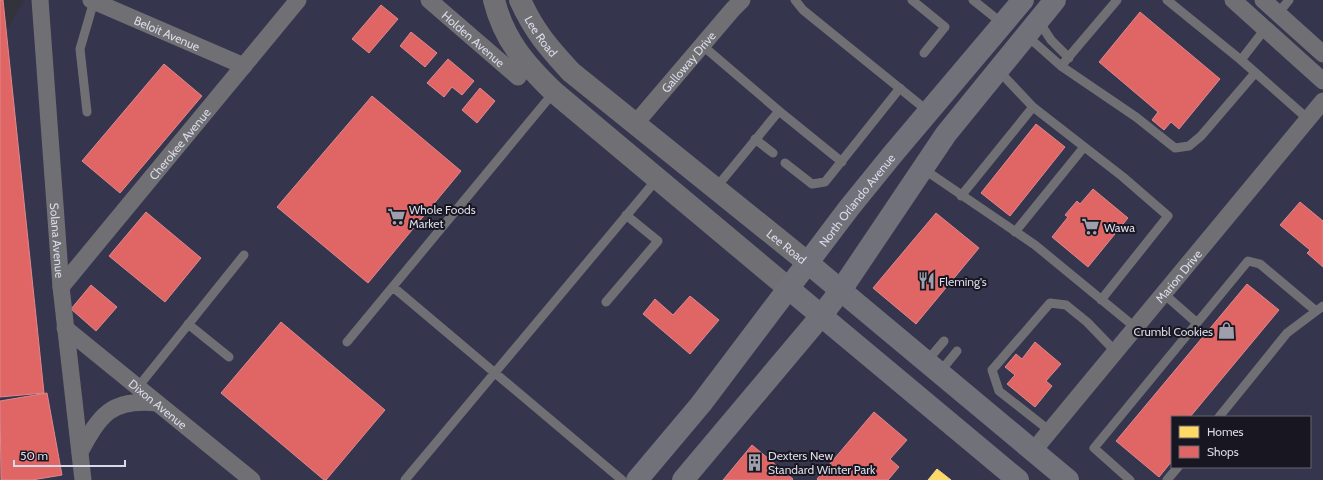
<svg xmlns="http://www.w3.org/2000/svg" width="1323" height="480" font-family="Cabin,sans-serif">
<rect width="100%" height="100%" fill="#33333e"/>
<path fill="#36354e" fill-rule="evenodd" d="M25,0H1323V480H0V41ZM1172,417H1310V467H1172Z"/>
<path fill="#ffd966" stroke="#f4d98d" d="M937,469L951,480H928Z"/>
<path fill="#e06666" stroke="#de888d" d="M0,0H3L44,393L0,397Z
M381,5L398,19L369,53L352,39Z
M1140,12L1220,79L1179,129L1171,122L1164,130L1152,120L1158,112L1099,62Z
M411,32L437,53L425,67L400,46Z
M448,59L474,81L462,95L452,87L444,97L427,83Z
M164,64L202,96L120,193L82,161Z
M480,88L495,101L477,123L462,110Z
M372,96L461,171L368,283L277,207Z
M1036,124L1065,147L1010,216L981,193Z
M1093,189L1128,218L1088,267L1052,237L1068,217L1065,215L1077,201L1080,204Z
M1300,202L1323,221V267L1307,253L1310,250L1280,225Z
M146,212L201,258L165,302L109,256Z
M936,213L979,248L916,324L873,288Z
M1247,284L1279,310L1190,417H1172V461L1159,477L1116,441Z
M91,285L117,307L96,331L71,309Z
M690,296L719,320L690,354L643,314L655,299L673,315Z
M281,322L385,410L326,480H324L221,393Z
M1035,342L1061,364L1046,381L1052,386L1035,407L1007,384L1015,375L1005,367L1016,354L1022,359Z
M47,393L62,475L32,480H1L0,401Z
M874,412L907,440L890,459L899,467L888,480H818L817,479Z
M752,445L793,479L792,480H723Z"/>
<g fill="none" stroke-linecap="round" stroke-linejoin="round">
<path stroke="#707074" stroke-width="9" d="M795,0L803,10L929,112
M912,0L945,27L924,53
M973,0L1003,24
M1167,0L1241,60L1308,119
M1279,12L1289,0
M1038,20L1051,40L1069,58
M1026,35L1061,66L1136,117L1175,148L1189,146L1201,136L1255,73
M703,46L779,111
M1241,60L1265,29
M1061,66L1117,0
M998,70L1033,107
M87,112L80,49L94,1
M755,139L773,153
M785,163L812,184L825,182L900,88
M922,168L1035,245L1136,328
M715,189L779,111L842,162
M961,196L1033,107L1123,177L1168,216L1101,300
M1015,232L1084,147
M393,287L622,480
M1164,294L1197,323
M606,302L658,241L626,215
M188,324L229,357
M347,342L554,92
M927,361L944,341
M940,372L957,351
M138,387L244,255
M1219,417L1287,333L1323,306
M1050,431L999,391L992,370L1050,303L1066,305L1087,322L1116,352
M405,480L657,179
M1130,480L1094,448L1248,261L1260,264L1316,311
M1167,480L1178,467"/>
<g stroke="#707074" stroke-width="17">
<path id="s1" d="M40,0L61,287L83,480"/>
<path id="s2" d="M91,0L244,66"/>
<path id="s3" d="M429,0L518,77"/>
<path d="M1233,0L1323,81"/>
<path d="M1263,0L1323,54"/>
<path id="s4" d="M635,124L733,9L742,0"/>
<path id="s5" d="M61,287L298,0"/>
<path id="s6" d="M65,328L252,480"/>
<path id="s7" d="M1034,450L1323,101"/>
<path d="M80,452C100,415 111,398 157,403"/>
</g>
<g stroke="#707074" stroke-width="22">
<path d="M494,0C504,40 525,64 554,92L788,288"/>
<path id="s8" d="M520,0C534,31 548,47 571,72L808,263"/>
</g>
<g stroke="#71717a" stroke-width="22">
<path d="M808,263L1068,480"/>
<path d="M788,288L1018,480"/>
<path id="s9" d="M637,480L701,404L849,208L892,155L1023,0"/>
<path d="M683,480L821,316L841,290L946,134L1055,0"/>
</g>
</g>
<defs>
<symbol id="supermarket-bare" viewBox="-9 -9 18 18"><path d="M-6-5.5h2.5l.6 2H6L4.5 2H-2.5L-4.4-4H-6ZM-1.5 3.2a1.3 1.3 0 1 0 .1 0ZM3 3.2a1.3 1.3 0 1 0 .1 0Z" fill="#9f9fac" stroke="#181721" stroke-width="2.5" paint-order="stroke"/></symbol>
<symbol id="restaurant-bare" viewBox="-9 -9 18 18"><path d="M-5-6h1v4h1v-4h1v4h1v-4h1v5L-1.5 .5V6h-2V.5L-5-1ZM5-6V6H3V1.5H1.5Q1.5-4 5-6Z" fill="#9f9fac" stroke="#181721" stroke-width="2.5" paint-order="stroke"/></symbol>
<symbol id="shop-bare" viewBox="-9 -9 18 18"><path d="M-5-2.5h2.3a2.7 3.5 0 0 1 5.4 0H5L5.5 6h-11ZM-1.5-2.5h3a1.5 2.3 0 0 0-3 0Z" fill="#9f9fac" stroke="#181721" stroke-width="2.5" paint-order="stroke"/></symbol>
<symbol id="building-bare" viewBox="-9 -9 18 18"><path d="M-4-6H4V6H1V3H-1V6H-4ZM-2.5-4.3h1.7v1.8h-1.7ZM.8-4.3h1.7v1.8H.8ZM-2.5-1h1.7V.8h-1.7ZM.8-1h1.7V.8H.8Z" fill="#9f9fac" stroke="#181721" stroke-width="2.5" paint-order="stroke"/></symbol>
</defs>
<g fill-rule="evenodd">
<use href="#supermarket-bare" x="384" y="204" width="25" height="25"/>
<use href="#supermarket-bare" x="1078" y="214" width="25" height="25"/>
<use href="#restaurant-bare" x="914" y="268" width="25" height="25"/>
<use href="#shop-bare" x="1214" y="318" width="25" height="25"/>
<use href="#building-bare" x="742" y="450" width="25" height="25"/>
</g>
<g text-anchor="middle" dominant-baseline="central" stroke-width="4" stroke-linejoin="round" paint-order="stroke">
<g font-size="12" fill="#d9d9e7" stroke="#181721">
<text stroke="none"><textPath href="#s2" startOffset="83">Beloit Avenue</textPath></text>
<text stroke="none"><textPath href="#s8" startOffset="42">Lee Road</textPath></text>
<text stroke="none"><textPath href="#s3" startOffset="59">Holden Avenue</textPath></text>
<text stroke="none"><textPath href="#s4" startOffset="82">Galloway Drive</textPath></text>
<text stroke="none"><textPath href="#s5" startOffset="186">Cherokee Avenue</textPath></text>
<text stroke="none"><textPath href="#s9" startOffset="356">North Orlando Avenue</textPath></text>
<text stroke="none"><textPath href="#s1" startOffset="241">Solana Avenue</textPath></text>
<text stroke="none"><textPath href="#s8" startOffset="366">Lee Road</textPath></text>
<text stroke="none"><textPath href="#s7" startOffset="226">Marion Drive</textPath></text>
<text stroke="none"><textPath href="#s6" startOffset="120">Dixon Avenue</textPath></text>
</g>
<g font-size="12" fill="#d9d9e7" stroke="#181721" text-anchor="start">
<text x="409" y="209">Whole Foods<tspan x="409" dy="14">Market</tspan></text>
<text x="1104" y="227">Wawa</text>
<text x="939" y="281">Fleming's</text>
<text x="1213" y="331" text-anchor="end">Crumbl Cookies</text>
<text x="768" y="455">Dexters New<tspan x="768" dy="14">Standard Winter Park</tspan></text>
</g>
</g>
<rect x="1171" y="416" width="140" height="52" fill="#181721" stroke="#656570"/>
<rect x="1179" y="426" width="20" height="12" fill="#ffd966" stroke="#656570"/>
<text x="1207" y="436" font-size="12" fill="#d9d9e7">Homes</text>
<rect x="1179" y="446" width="20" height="12" fill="#e06666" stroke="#656570"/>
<text x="1207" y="456" font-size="12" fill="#d9d9e7">Shops</text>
<path d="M14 460v6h111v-6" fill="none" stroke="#d9d9e7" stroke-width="2"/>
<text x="20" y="460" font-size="12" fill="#d9d9e7" stroke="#181721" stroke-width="3" paint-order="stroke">50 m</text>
</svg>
